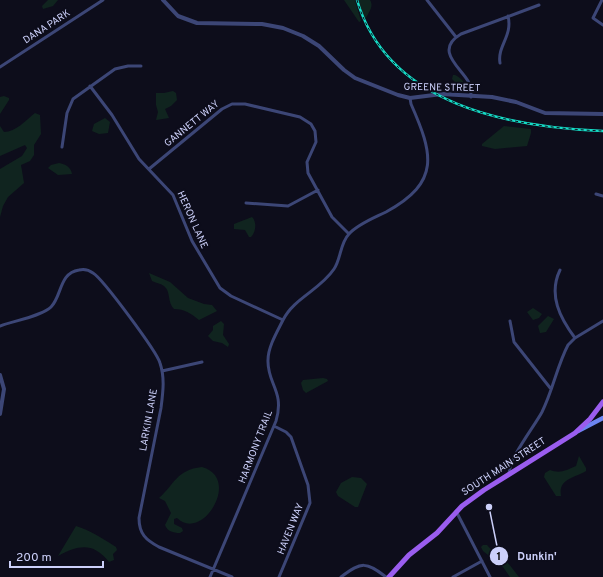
<svg xmlns="http://www.w3.org/2000/svg" width="603" height="577" font-family="Overpass,sans-serif">
<rect width="100%" height="100%" fill="#0d0d1b"/>
<path fill="#10241f" d="M48,0H58L53,6L43,9L42,6Z
M344,0H355L361,21L359,22Z
M358,0H370C374,6 369,12 366,18L364,17Z
M453,75H455C461,78 467,84 465,90H462L452,79Z
M173,91L176,93L177,100L171,106L165,109L169,118L156,120L158,112L156,105V93H164Z
M4,96L9,98V100L0,114V97Z
M35,113L40,115L41,134L34,145V155L30,161L21,165L24,183L8,197L3,206L0,217V169L22,156L27,148L25,145L0,156V126L4,132C16,132 26,120 35,113Z
M105,118L110,122L108,133L99,134L92,131L94,124Z
M504,126L531,129V133L527,146L495,149L482,146V144Z
M59,163C65,164 71,167 72,174L58,175L48,168L51,165Z
M252,217C257,222 256,232 251,237H249L245,230L234,229V224Z
M149,273L170,282L188,298L204,304L212,305L217,311L199,320C190,313 185,309 174,309C167,302 171,291 164,286C160,283 156,283 152,281Z
M533,308L542,314L539,318L533,320L527,312Z
M548,316L554,319L546,332L540,333L538,326Z
M221,321L224,324L223,335L229,344L228,347L222,343L213,341L208,336L213,330V326Z
M323,378L327,379L328,381L306,393L303,390L301,383L303,380Z
M579,456L586,468V471C574,478 558,479 561,496H556L544,477L545,473L550,470C560,474 567,470 576,466Z
M202,467C242,478 202,543 177,518L174,519V524L182,528L183,531L180,533C173,533 167,531 165,525L171,513L165,501L159,498C175,484 176,470 202,467Z
M352,477L361,478L367,484L358,507H355L338,496L336,492L341,483Z
M76,526C89,530 104,539 116,547L117,550L113,554L114,560L109,562C93,542 79,545 58,556Z
M483,545H487L494,553H500L519,577H510L503,567L483,551L481,547Z"/>
<g fill="none" stroke-linecap="round" stroke-linejoin="round">
<path stroke="#3c4676" stroke-width="3" d="M427,0L456,37
M602,0L593,18L603,25
M500,63C497,46 513,36 508,16
M0,67L103,0
M90,86L112,115L139,159L173,195L192,241L220,288L231,296L283,320
M471,97C471,91 471,86 468,81C460,67 434,50 461,34L539,5
M62,147L67,113L73,99L115,69L128,66H141
M149,169L222,109L232,104H245L300,117L311,124L315,131L316,142L307,162L308,173L332,217L349,234
M596,194L603,196
M246,203L288,206L318,190
M560,270C548,295 560,318 575,338
M510,321L514,342L551,389
M0,326C13,321 42,316 51,307C62,296 59,273 79,270C83,269 89,270 93,273C103,279 157,352 160,363C165,378 163,392 161,408L139,518C139,534 146,540 159,547L232,577
M162,371L202,362
M274,426L286,432L291,437L308,485L310,503L279,577
M509,474C509,458 534,427 542,412C553,390 557,366 568,345L575,338L603,321
M456,511L490,577
M210,577L276,421C285,391 267,384 268,360C268,347 277,332 283,320C294,298 320,290 334,269C341,259 340,243 349,234C358,224 374,218 386,212C441,182 433,154 411,104L410,98
M341,577C362,561 366,562 386,577
M453,577L482,561"/>
<path stroke="#3c4676" stroke-width="4" d="M163,0L178,16L197,23L262,24L283,28L303,36L319,46L344,70L355,78L398,95L410,98L442,94L492,97L516,102L545,113L603,114
M0,375L4,389L0,414"/>
<path stroke="#6c85f1" stroke-width="4.5" d="M578,431L603,418"/>
<path stroke="#9a5def" stroke-width="5" d="M389,577L409,555L437,533L462,506L484,490L575,433L590,419L603,402"/>
<defs>
<path id="rail" d="M357,0C388,105 508,127 603,131"/>
</defs>
<use href="#rail" stroke="#15dcc6" stroke-width="2.5"/>
<use href="#rail" stroke="#0d0d1b" stroke-width="1" stroke-dasharray="3" stroke-linecap="butt"/>
</g>
<g text-anchor="middle" dominant-baseline="central" stroke-width="4" stroke-linejoin="round" paint-order="stroke">
<g font-size="10" fill="#ccd0fa" stroke="#0d0d1b">
<text transform="translate(47 27) rotate(-33)">DANA PARK</text>
<text transform="translate(442 88) rotate(1)">GREENE STREET</text>
<text transform="translate(192 124) rotate(-39)">GANNETT WAY</text>
<text transform="translate(192 220) rotate(66)">HERON LANE</text>
<text transform="translate(149 420) rotate(-80)">LARKIN LANE</text>
<text transform="translate(256 447) rotate(-69)">HARMONY TRAIL</text>
<text transform="translate(504 467) rotate(-33)">SOUTH MAIN STREET</text>
<text transform="translate(291 529) rotate(-68)">HAVEN WAY</text>
</g>
</g>
<path fill="none" stroke="#ccd0fa" stroke-width="1.5" d="M489 507L499 556"/>
<g fill="#ccd0fa" stroke="#0d0d1b" stroke-width="1.5">
<circle cx="489" cy="507" r="4"/>
<circle cx="499" cy="556" r="10"/>
</g>
<g font-size="12" text-anchor="middle" font-weight="bold" fill="#111">
<text x="499" y="560">1</text>
</g>
<g font-size="11" text-anchor="middle" font-weight="bold" fill="#ccd0fa" stroke="#0d0d1b" stroke-width="4" stroke-linejoin="round" paint-order="stroke">
<text x="537" y="560">Dunkin'</text>
</g>
<path d="M10 561v6h93v-6" fill="none" stroke="#ccd0fa" stroke-width="2"/>
<text x="16" y="561" font-size="12" fill="#ccd0fa" stroke="#0d0d1b" stroke-width="3" paint-order="stroke">200 m</text>
</svg>
